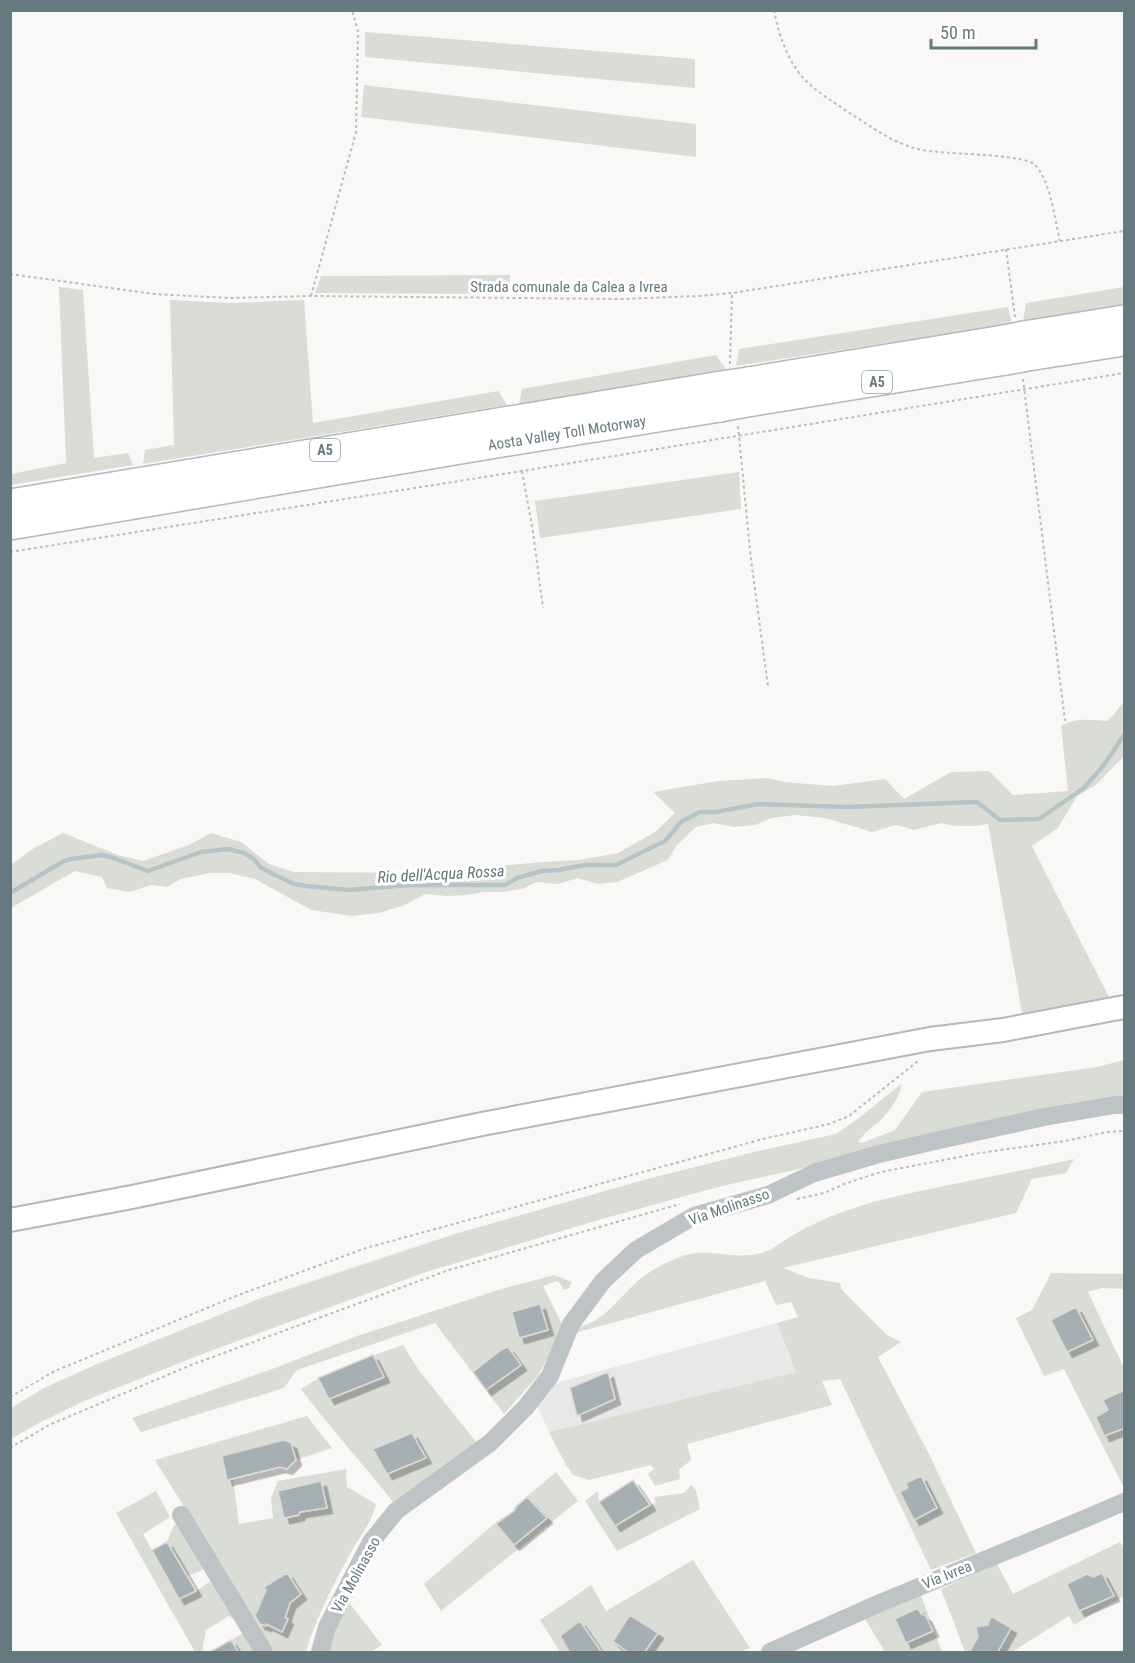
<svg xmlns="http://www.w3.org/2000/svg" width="1135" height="1663" font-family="'Roboto Condensed',sans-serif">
<defs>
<filter id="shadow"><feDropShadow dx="5.5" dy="5.5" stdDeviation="0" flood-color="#0004"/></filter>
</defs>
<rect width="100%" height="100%" fill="#f9f8f7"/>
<path fill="#e7e8e7" d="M777,1323L796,1372L549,1432L537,1405L552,1384Z"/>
<path fill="#daddd6" d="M365,32L695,59V88L365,57Z
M364,85L696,124V157L361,117Z
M510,275L509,294L315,293L321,276Z
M59,287L83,290L94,458L128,453L133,465L11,485V474L66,463Z
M1124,287V305L1023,322L1026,303Z
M170,300L232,303L304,300L313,423L498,391L507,405L143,464L145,450L174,445Z
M1008,307L1012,324L736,366L739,349Z
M716,355L726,369L519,404L522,389Z
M739,472L741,509L540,538L535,501Z
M1124,702V752L1123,757L1096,785L1077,796L1058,828L1032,846L1112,1003L1023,1018L988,824L975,826H955L941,823L914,830L896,825L872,832L825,818L795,815L772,818L755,825L734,827L714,823L696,827L676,846L668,860L617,882L598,884L577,878L559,884L537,882L522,889L502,892H484L466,895L448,896L425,894L405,905L379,913L352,916L311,910L255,879L229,873H210L181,879L167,887L151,885L130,892L107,888L102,877L75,871L11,908V865L34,848L63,833L118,855L143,861L189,845L211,833L241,842L269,864L294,872L426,873L542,862L579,860L618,853L655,832L675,813L653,792L718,781L767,778L784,782L833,786L885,779L904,799L951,772L989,771L1013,795L1068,791L1061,726C1075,717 1092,720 1108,721Z
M1124,1060V1097L718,1187L602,1219L426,1272L205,1353L84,1401L39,1423L11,1439V1408L44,1388L97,1364L261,1298L458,1233L647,1179L758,1151L836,1134L855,1121L901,1084C902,1094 890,1110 883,1118C875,1126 864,1132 858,1142L862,1143L895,1130L922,1092L1097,1067Z
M1074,1159L1066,1173L1032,1179L1016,1213L783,1268L809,1278L840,1283L842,1290L887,1335L901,1342L878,1357L929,1454L976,1553L931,1570L840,1379L822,1381L832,1405L687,1444L691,1460L679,1470L680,1479L655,1486L648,1474L654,1469L651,1465L589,1480L573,1475L566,1465L549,1432L796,1372L777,1323L798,1317L791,1302L776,1305L765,1281L575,1333L576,1327C605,1324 621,1293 644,1276C655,1268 667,1262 680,1257C706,1246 734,1261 761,1253C774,1250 782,1241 793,1235C811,1225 831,1215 851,1209C883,1198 916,1192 949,1185C991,1177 1033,1168 1074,1159Z
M1051,1273L1124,1274V1289L1102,1288L1088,1292L1124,1368V1488L1064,1369L1044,1376L1016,1318L1032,1310Z
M554,1275L572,1282L569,1288L564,1290L558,1281L543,1286L565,1330L537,1377L504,1414L435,1323L297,1370L284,1388L141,1432L132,1418L275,1368L357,1336L498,1290Z
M403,1345L418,1369L477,1443L393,1502C363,1464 330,1428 301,1389C332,1369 368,1357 403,1345Z
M307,1416L332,1448L296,1460L291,1443L284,1440L222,1456L226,1480L233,1479L239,1524L273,1518L271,1498L278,1481L346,1469L347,1487L376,1504C371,1525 360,1535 350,1554C333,1585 316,1618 306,1652H274L155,1460Z
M556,1472L578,1501L441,1611L424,1584L495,1523L513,1511L514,1507Z
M691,1485L696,1490L700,1509L617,1551L585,1501L598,1491L599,1502L615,1526L656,1502L654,1497L684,1493Z
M156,1491L170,1517L143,1534L179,1599L196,1591L212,1580L235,1620L229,1616L206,1630L202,1652H195L116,1513Z
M180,1522L207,1563L201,1571L187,1576L167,1542L174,1525Z
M1120,1542L1124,1548V1596L1074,1625L1069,1616L1012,1652H965L941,1589L997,1564L1013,1594Z
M693,1560L750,1648L739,1652H560L540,1620L591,1585L606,1611Z
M921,1595L942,1652H885L865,1619Z
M348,1601L382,1645L371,1652H326L331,1637Z
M247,1631L260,1652H239L231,1640Z"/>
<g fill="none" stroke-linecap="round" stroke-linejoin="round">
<path stroke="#b7c4c6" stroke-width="4.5" d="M10,893L64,861L71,859L102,855L111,857L148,871L201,852L228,849L244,853L254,859L260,867L271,873L294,884L306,886L349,890L409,885H505L517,878L542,871L559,870L585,865H616L665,841L681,822L700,812H716L758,804L847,807L977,802L1000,820L1039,819L1084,788L1104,765L1124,735"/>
</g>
<path fill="#a6b0b3" stroke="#dadad9" stroke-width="1.5" filter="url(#shadow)" d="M540,1304L548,1330L519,1338L512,1312Z
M1076,1307L1093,1340L1067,1352L1051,1320Z
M508,1347L521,1365L486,1390L473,1372L501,1350Z
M373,1355L384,1377L329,1399L318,1378Z
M608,1372L615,1399L577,1416L570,1388Z
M1125,1390V1428L1104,1436L1096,1417L1108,1410L1103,1400Z
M412,1433L426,1458L387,1474L373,1449Z
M284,1440L291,1443L296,1460L287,1469L280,1467L227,1480L222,1456Z
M921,1476L937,1508L914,1520L900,1492L908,1488L906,1483Z
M633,1480L650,1505L615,1526L599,1502Z
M321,1481L327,1508L300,1512L299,1515L284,1518L278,1491Z
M527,1497L547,1518L514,1545L496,1524L514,1511L517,1506Z
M167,1542L196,1591L179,1599L152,1550Z
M287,1573L301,1594L290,1603L285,1618L288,1619L282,1632L266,1624V1626L260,1624L255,1616L266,1590L264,1587Z
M1102,1573L1114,1596L1079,1611L1067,1584L1087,1574L1093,1577Z
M918,1608L921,1614L926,1616L933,1631L906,1643L895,1619Z
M630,1615L658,1633L644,1653H629L613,1641Z
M991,1616L1011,1628L997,1653H969L978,1637L976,1627L988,1625Z
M580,1621L602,1653H570L560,1636Z
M231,1640L239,1653H208Z"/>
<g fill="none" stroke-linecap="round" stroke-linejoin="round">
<defs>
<path id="major" d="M10,1220L132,1197L482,1124L930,1039L1003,1030L1124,1007"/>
<path id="highway" d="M1024,335L1124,319
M1028,357L1124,342
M748,381L1004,339
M747,403L1006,361
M10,503L721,385
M10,526L502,443L720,408"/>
</defs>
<use href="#major" stroke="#b2b8bb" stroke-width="26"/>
<use href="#highway" stroke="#b2b8ba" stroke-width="30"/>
<path stroke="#b9bdbf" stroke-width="2" stroke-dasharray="3 3" stroke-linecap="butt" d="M774,10C778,33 786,55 799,73C812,89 829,99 845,110C866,123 885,138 908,146C917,150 929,151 939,152C957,154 1023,155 1034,164C1050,178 1055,220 1060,241
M1006,249L1015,317
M10,274L154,294L229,298L311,296L622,299L699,296L732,293L1124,231
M311,296L356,132L358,31L352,10
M730,364L732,293
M1023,379L1065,721
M738,426L751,560L768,686
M522,471L533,532L543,608
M10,552L522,471L1124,373
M797,1199L824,1193L844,1184L881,1172L980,1153L1065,1141L1107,1132L1124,1131
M10,1397L55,1371L236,1296L366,1248L763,1139L829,1124L849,1116L918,1061
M10,1448L49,1425L191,1365L449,1270L680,1204"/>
<path stroke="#bec4c6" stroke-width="18" d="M181,1515L264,1652
M320,1652L327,1627L371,1542L396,1511L490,1443L526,1407L550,1376L571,1324L603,1281L636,1250L694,1216L768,1195L814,1173L879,1154L935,1141L1044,1117L1115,1105H1124
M770,1652L880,1603L1070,1525L1124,1502"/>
<use href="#major" stroke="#fff" stroke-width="22"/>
<use href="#highway" stroke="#fff" stroke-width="27"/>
<defs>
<path id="highway-bridge" d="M1004,339L1024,335
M1006,361L1028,357
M721,385L748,381
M720,408L747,403"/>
</defs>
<use href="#highway-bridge" stroke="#b2b8ba" stroke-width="30" stroke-linecap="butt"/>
<use href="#highway-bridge" stroke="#fff" stroke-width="27"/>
</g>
<g text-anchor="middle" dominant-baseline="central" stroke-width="6" stroke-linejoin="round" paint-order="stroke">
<g fill="#fff" stroke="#94a1a5" stroke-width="1.5">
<rect x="862" y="371" width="30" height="22" rx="4.5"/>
<rect x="310" y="439" width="30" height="22" rx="4.5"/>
</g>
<g font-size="14" font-weight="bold" fill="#66797f">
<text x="877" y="382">A5</text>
<text x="325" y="450">A5</text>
</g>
<g font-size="15" fill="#66797f" stroke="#fff">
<text x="569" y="287">Strada comunale da Calea a Ivrea</text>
<text transform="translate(567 433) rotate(-9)">Aosta Valley Toll Motorway</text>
<text transform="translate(729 1207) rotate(-19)">Via Molinasso</text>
<text transform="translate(356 1575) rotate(-61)">Via Molinasso</text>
<text transform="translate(947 1575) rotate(-22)">Via Ivrea</text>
</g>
<g font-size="16" font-style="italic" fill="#617678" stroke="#fff">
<text transform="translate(441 874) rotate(-3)">Rio dell'Acqua Rossa</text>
</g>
</g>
<rect width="1135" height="1663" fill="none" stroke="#66797f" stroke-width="24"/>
<path d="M931 39v9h105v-9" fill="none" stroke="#66797f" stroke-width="3"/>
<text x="940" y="39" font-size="18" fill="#66797f" stroke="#ffffff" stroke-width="4.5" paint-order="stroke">50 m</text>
</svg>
